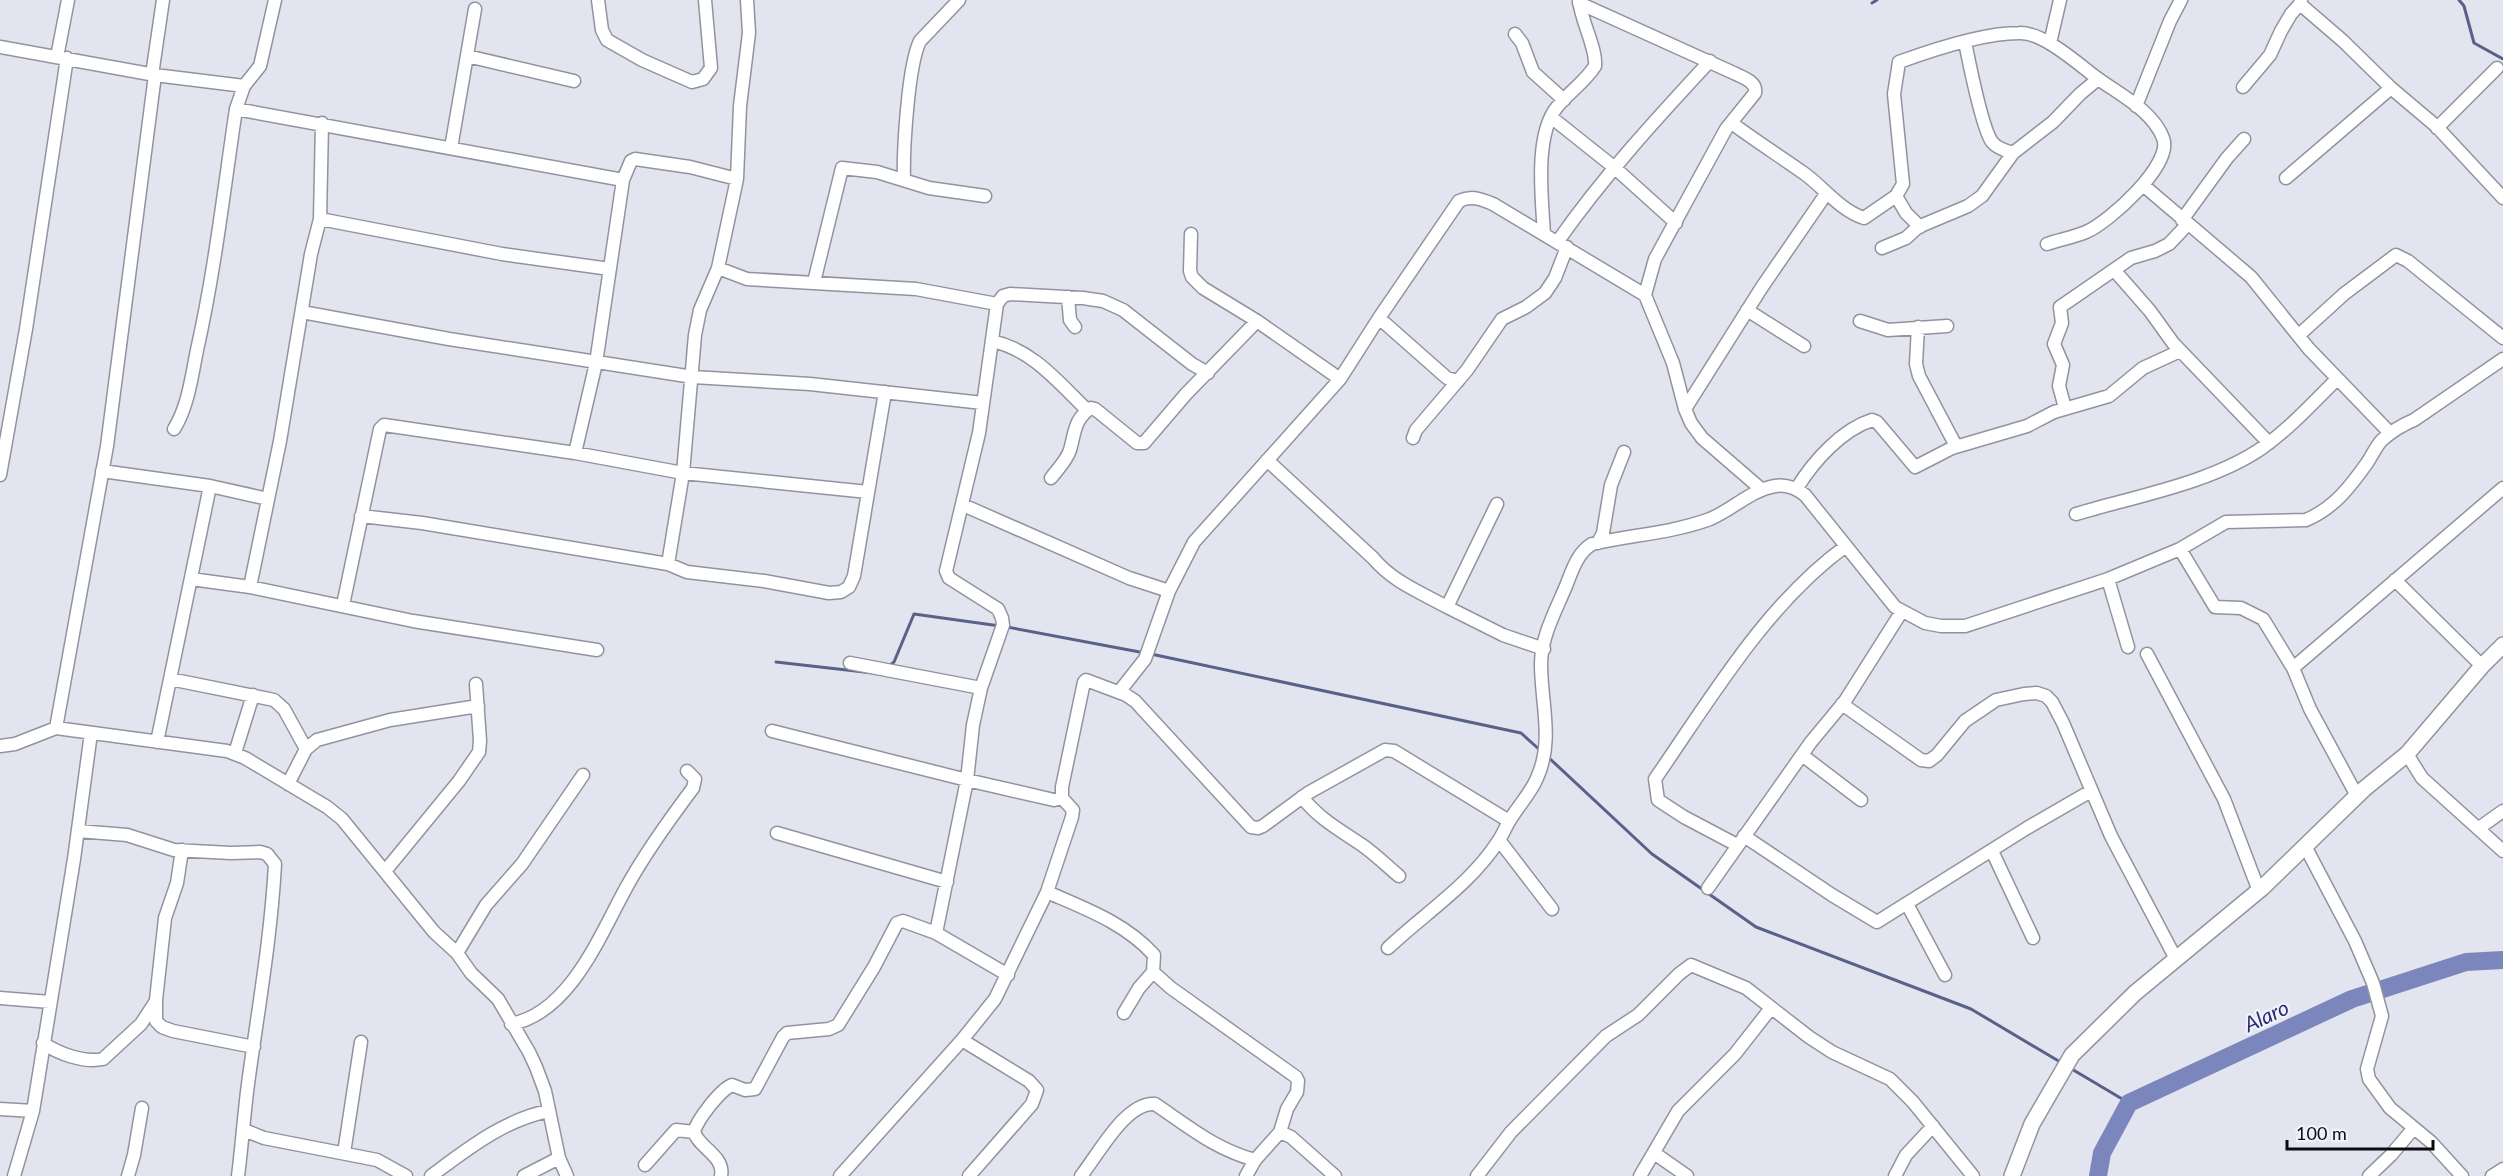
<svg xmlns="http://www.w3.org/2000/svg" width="2503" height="1176" font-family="Lato,sans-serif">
<rect width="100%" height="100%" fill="#e2e5ef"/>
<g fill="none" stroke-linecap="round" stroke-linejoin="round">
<path stroke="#5a6188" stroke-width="3" d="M2459,0L2464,6L2474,43L2503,59
M1872,3L1877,0
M1007,627L1145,653
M1151,654L1521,733L1541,751
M776,662L873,673
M889,666L894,662L914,614L1000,626
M1548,757L1652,854L1756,927L1971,1009L2062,1063
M2070,1068L2129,1103"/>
<path stroke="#7b86bc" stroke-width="18" d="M2098,1176L2102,1153L2129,1103L2352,999L2466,962L2503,960"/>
<defs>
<path id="minor" d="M598,0L602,30L607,40L642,60L692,82L703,79L711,68L705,0
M1579,3L1736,74C1744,78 1757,82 1755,93L1726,129L1655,259L1645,295
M2300,4L2343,41L2391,88L2436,126L2503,198
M1515,34L1522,43L1533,72L1564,100
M1965,42C1969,62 1982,128 1992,142C1997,148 2006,151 2013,153
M2050,43L2060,0
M0,47L155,75L244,86
M467,56L574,81
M57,57L68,0
M152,75L163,0
M2243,87L2270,55L2281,31L2291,14L2300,4L2301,0
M2136,106L2170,21L2181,0
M236,109L623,180
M1551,117L1615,168L1676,223
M1733,124C1756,141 1781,157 1805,174C1824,188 1840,210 1864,218L1896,196L1903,184L1894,94L1899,62C1932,50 1984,33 2019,33C2042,32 2075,61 2093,75C2116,93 2152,109 2163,138C2174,164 2108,223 2086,232C2074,237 2059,240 2047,244
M2437,128L2497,68
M451,148L475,9
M2286,178L2391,88
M904,180C903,151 908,65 920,41L959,0
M2143,185L2251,277L2309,349L2390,433
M1896,196L1906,213L1920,227
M320,219L502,254L610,269
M2182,220L2227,158L2244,139
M1191,234L1190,271L1192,277L1203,288L1257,321L1340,379
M1544,234C1542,200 1534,135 1557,107C1568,93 1585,82 1595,66C1597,49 1581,21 1579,0
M1558,241C1603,177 1656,119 1710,61
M1882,248L1906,238L1918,227L1968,206L1982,196L2013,153L2053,122L2080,94L2098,79
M718,268L747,279L916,289L997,304
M2115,271L2150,311L2173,343L2269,443
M814,282L842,168L877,172L929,188L985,196
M1068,297L1070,320L1075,327
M1747,310L1804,346
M302,312L449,339L693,377L810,384L983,403
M1379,318L1447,378L1458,381
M1860,321L1888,330L1947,326
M1918,327L1916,364L1919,376L1956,446
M2299,335L2344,294L2396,255L2408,261L2503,338
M992,341C1033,350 1058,382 1087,410
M2065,408L2059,386L2063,365L2054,344L2062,323L2060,307L2131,258L2155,251L2169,244L2187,225
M1685,409L1762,287L1826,194
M174,429C188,407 192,375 197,350C215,270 224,189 236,109L244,86L260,66L275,0
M1413,438L1416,430L1467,370L1502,319L1526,307L1545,293L1555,278L1567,247
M575,453L596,363L623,180L631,161L635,159L690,167L737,179
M1267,460L1373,558C1393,582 1420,592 1447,607
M102,471L210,486L268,499
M0,475L26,329L67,58
M1051,478C1057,470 1067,460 1070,450C1075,433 1074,419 1091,408L1095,409L1137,443H1144L1186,394L1257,321
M1797,488C1813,462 1841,430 1872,420L1877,422L1915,467L1952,448L2027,426L2054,412L2109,396L2143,368L2180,351
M1497,504L1447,607L1503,635L1544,649
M963,505L1129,578L1169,591
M2076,514C2136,496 2211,483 2262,448C2290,428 2313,403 2337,379
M361,516L422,523L668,564L687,572L764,581L829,593L841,592L849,587L854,576L885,392
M1598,543L1603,533L1611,485L1624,452
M2180,549L2215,607L2241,608L2263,619L2293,668L2310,709L2357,796
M668,564L683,473L695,335L700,310L718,268L737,179L740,106L749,33L747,0
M191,579L250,587L413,621L597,650
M2108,579L2128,647
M2395,580L2482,666
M250,587L280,441L311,254L320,219L322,123
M343,605L380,429L384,425L575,453L683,473L868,492
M2147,654L2224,799L2259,891
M850,663L981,688
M2293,668L2503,488
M170,679L274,700L284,709L306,749
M1119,692L1145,659L1169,591L1194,542L1340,379L1379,318L1459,201C1472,195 1481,199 1493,204L1645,295L1673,363L1685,409L1691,423L1702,438L1761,489
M1842,704L1921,760L1929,761L1937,755L1965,721L1996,700L2024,694L2037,693L2046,696L2052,702L2063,723L2111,836L2176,959
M56,728L107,446L155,75
M772,731L967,780L1054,800L1062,798
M157,742L210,486
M0,746L15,744L56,728L227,751L245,758L327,807L342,819L434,932L457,953L471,973L498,999L529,1052L536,1067L545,1091L559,1158L567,1176
M235,753L253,695
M2407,754L2422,778L2503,851
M1802,755L1861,800
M288,784L306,749L317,740L390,720L478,706
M1302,797C1319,819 1340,830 1362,845C1375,854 1387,866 1399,876
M2479,828L2503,811
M78,831L127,835L174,850L231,853L260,852L267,854L275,864C271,938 258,1010 248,1084C244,1114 242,1145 238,1176
M777,833L947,882
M1744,836L1832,895L1877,922L2027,828L2091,791
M1499,840L1552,909
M1737,845L1684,817L1658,800L1655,779C1711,698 1766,604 1846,546
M2305,846L2355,941L2373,983L2382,1016L2367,1069L2369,1079L2390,1108L2431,1142L2462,1176
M182,850L177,883L165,918L156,1000V1021L162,1027L173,1031L254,1047
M1992,851L2033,938
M386,870L459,781L479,752L480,741L476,684
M1708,888L1811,742L1845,701L1902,611
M1907,904L1945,975
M936,933L1008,975
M1388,948C1425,913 1471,884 1499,840C1503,834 1506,826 1510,820C1518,806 1531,793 1537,778C1554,741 1541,703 1541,664C1541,637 1556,610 1566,586C1572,571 1577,553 1592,544C1631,535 1672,533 1710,519C1732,510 1751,490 1775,486C1787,484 1796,488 1805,495L1895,607L1925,623L1941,626H1965L2108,579L2180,549L2226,522L2306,520C2334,508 2350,487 2367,463C2372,456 2376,446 2382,440C2392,431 2402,425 2414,420L2503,359
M457,953L486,905L522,864L583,775
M0,998L50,1002
M1124,1013L1139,988L1153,972
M511,1024C570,1013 600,935 626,888C645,853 669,820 693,788L695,779L687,771
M962,1040L1029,1081L1037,1090L1032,1104L969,1176
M43,1043C59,1054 84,1063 103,1059L141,1024L156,1001
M0,1109L33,1111
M244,1130L264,1138L377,1160L406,1176
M1280,1132L1291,1137L1335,1176
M344,1153L361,1042
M1654,1153L1687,1176
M645,1165L676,1130L694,1132
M14,1176L33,1111L74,859L91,733
M128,1176L134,1155L142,1108
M431,1176C466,1150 505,1119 549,1111
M524,1176L559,1158
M721,1176C725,1156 699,1148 694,1132C697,1120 720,1090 732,1085L745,1090L755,1089L783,1037L787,1033L829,1029L838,1025L874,967L897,923L903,921L936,933L967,780L973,725L981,688L1003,625L1002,618L998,609L949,578L946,571L979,433L997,304L1003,296L1010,294L1083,298L1103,301L1123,310L1192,364L1208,373
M840,1176L962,1040L995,999L1047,892
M1081,1176C1098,1155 1126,1101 1155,1104C1189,1127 1215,1149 1255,1160
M1246,1176L1255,1160L1280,1132L1287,1109L1297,1092L1298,1081L1296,1077L1171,988L1153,972L1154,955C1125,923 1086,909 1047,892L1072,817L1073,810L1062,798V787L1084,682L1086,680L1126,695L1135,701L1251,827L1258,828L1263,826L1308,793L1385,750L1394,751L1509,821
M1477,1176L1511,1132L1606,1036L1638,1015L1679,974L1691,965L1746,988L1809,1037L1832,1052L1890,1079L1913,1102L1973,1176
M1640,1176L1678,1111L1735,1054L1771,1008
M1895,1176L1906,1155L1933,1126
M2369,1176L2391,1155L2413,1129
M2492,1176L2503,1169"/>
<path id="tertiary" d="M2012,1176L2032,1124L2072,1055L2135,993L2262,888L2364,789L2407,754L2482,666L2503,645"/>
</defs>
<use href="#minor" stroke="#92949d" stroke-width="15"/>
<use href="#tertiary" stroke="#92949d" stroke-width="18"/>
<use href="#minor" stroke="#fff" stroke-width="12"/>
<use href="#tertiary" stroke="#fff" stroke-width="15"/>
</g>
<g text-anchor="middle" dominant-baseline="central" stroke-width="4.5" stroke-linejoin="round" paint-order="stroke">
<g font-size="21" font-style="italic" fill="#282d6e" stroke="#eff2fc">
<text transform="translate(2266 1015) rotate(-25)">Alaro</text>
</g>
</g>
<path d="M2287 1140v9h146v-9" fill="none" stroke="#0c0c10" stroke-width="3"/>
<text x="2296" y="1140" font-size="18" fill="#0c0c10" stroke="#eff2fc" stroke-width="4.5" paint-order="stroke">100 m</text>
</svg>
